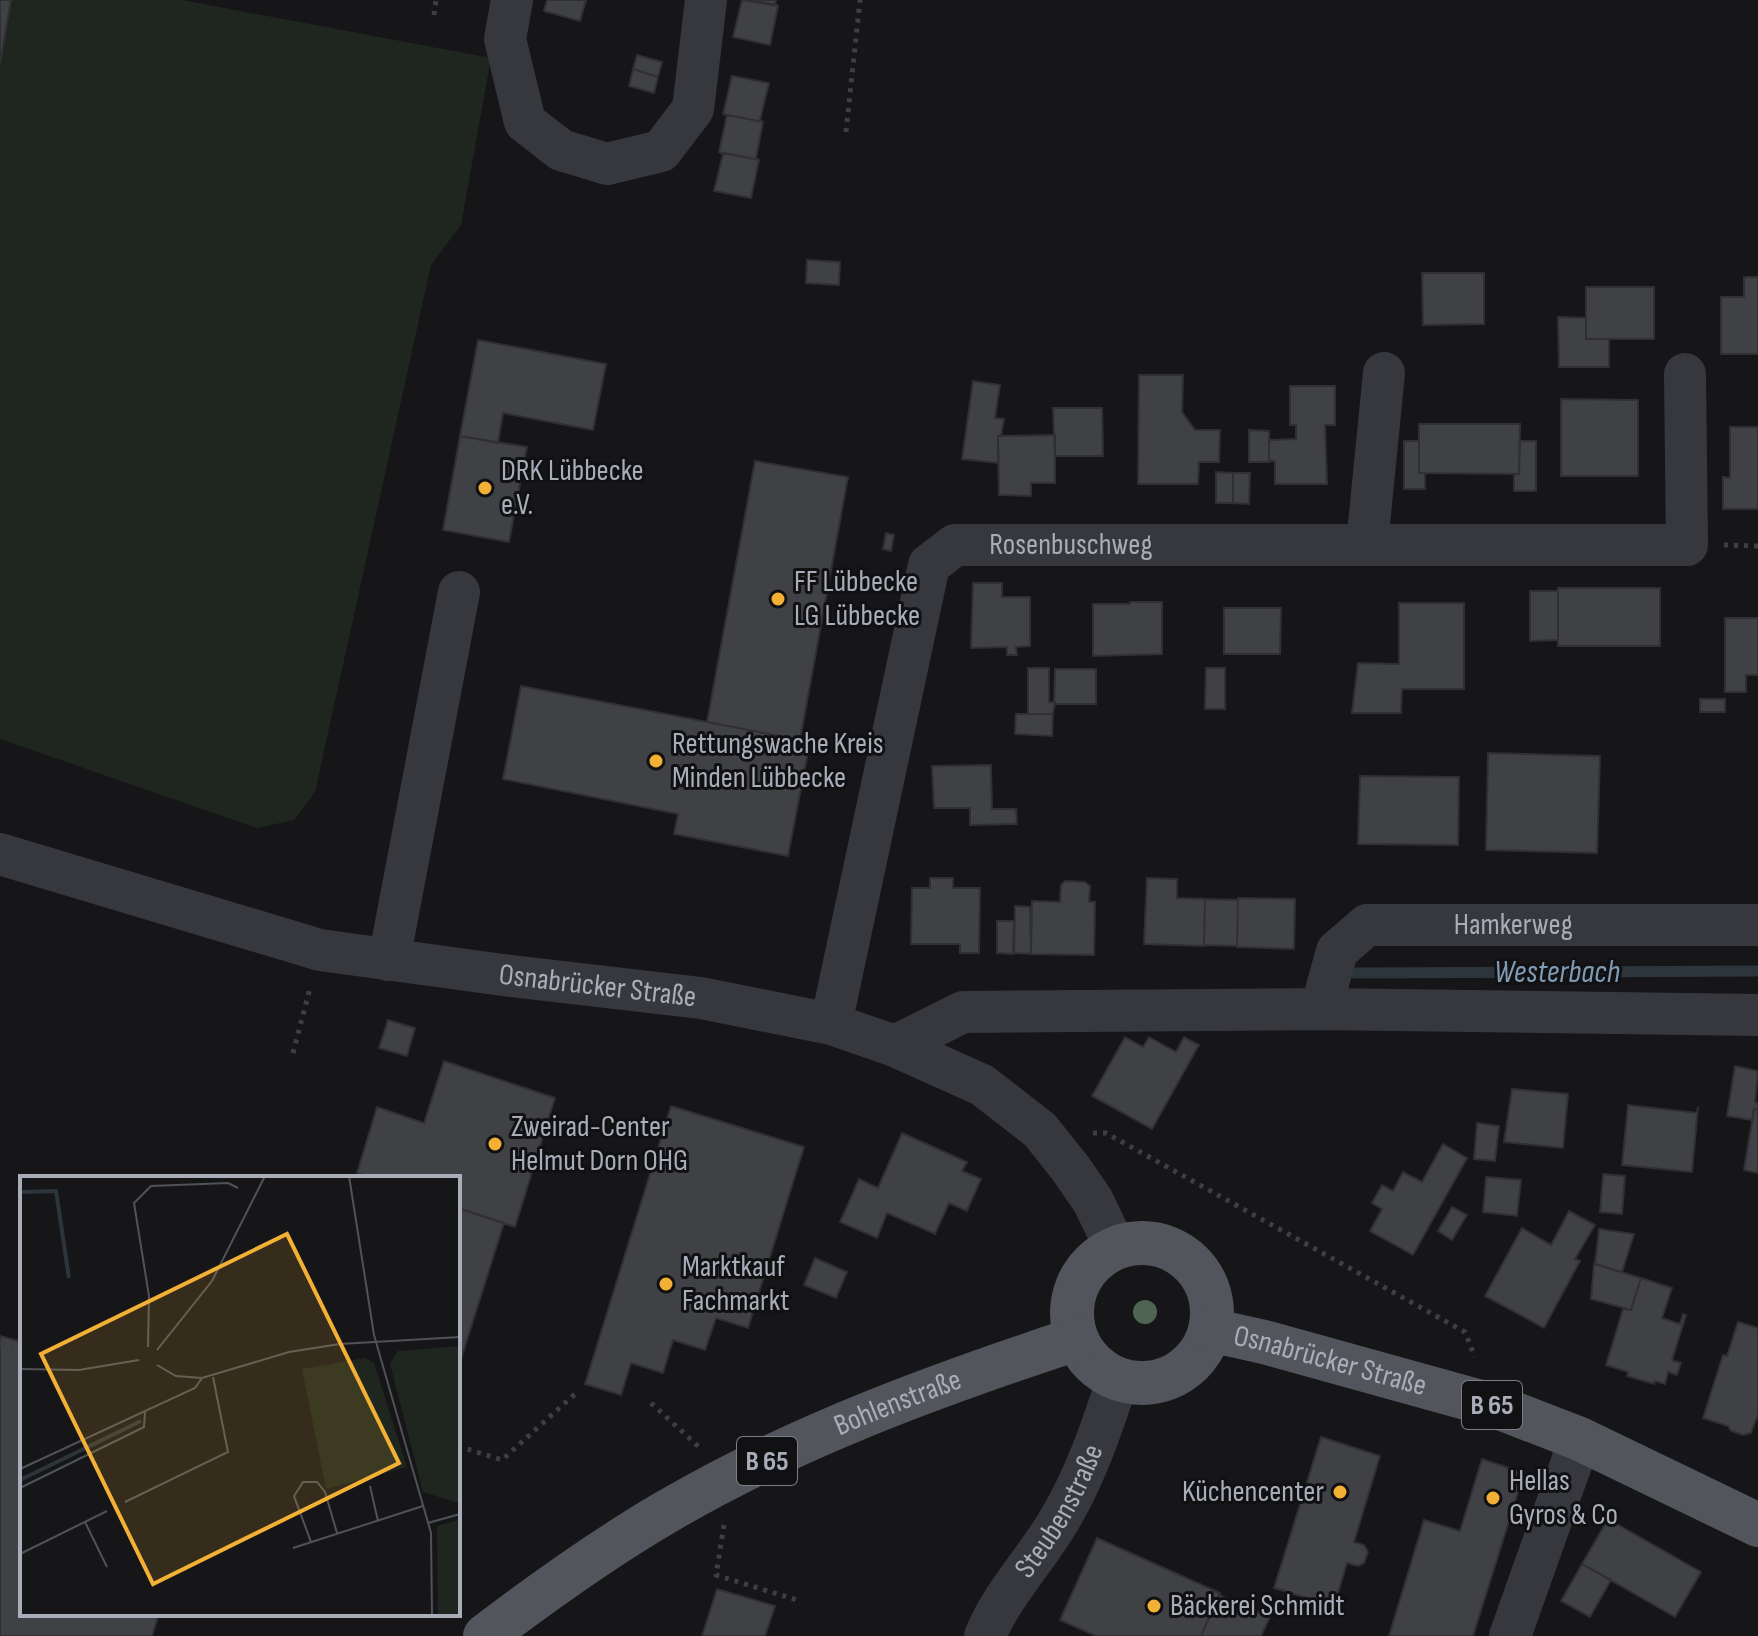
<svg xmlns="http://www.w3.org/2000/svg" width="1758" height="1636" font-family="'Sofia Sans Condensed',sans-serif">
<rect width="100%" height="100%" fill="#161618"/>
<path fill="#1e261f" d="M0,0H182L491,58L461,225L431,265L315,792L294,820L257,828L0,739Z"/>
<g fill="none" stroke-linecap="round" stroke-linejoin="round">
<path stroke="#2c353c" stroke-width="11" d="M1355,973L1758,971"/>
</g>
<path fill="#404145" stroke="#303034" stroke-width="2" d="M0,0H11L0,64Z
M547,0H586L580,21L544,11Z
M742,0L778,6L770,45L733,37Z
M749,0H776L775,4L778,5Z
M637,55L662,62L658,77L633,69Z
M633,69L658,77L654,93L629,86Z
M732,76L769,83L760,120L763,122L723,114Z
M723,114L763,122L756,158L759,160L719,152L727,115Z
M719,152L759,160L751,198L714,191L723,154Z
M807,260L840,262L839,285L806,283Z
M1422,273H1484V324L1423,325Z
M1744,277H1758V354H1721V297H1744Z
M1586,287H1654V339H1586Z
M1558,317L1586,318V339H1609V367H1559Z
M478,340L606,364L593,430L503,413L498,443L460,436Z
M1139,375H1183L1182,412L1195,430H1220L1219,462H1199L1198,484H1138Z
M973,381L1000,385L995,418L1004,419L1001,436H998V463L962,459Z
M1290,386H1335V425H1325L1327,484H1275V461H1269V440L1296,439V425H1290Z
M1561,399L1638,400V476H1561Z
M1053,408H1102L1103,456H1055Z
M1419,424H1520L1519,474L1419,473Z
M1730,427H1758V509H1723V477L1730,478Z
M1249,430L1269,431V462H1249Z
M1055,435V483H1031V496L999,495L998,436Z
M460,436L527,447L509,542L443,530Z
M1404,441H1419V473H1425V489H1404Z
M1520,441H1536V491H1514V474H1519Z
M755,461L848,477L800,740L707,722Z
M1216,472L1233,473V503H1216Z
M1233,473H1250L1249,504L1233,503Z
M886,533L894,535L891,551L883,549Z
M973,583H1002V597H1030V646L1016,647L1017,655H1007V647L971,648Z
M1558,588H1660V646H1558Z
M1530,591H1558V640L1530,641Z
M1130,602H1162V654L1093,656V604H1130Z
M1399,603H1464V689H1402L1401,713H1352L1358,663L1399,664Z
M1224,608H1281L1280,654H1224Z
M1725,618H1758V675H1746V692H1725Z
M1028,668H1049V702H1055L1053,714H1028Z
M1206,668H1225V709H1205Z
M1055,669H1096V704H1054Z
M521,686L810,742L788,856L674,834L678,814L503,779Z
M1700,699H1725V712H1700Z
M1016,714H1053L1052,736L1015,734Z
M1488,753L1600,756L1597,853L1486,850Z
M991,765L992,809H1016L1017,824L970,825V808H934L932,766Z
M1360,776L1459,777L1458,845L1358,844Z
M930,878H953V888H980L979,953H960V944H911L912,888H930Z
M1147,878L1177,879V898L1205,899L1204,946L1144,944Z
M1065,881L1085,882L1090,886L1089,902H1095L1094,955L1031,954L1032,901L1060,902L1061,885Z
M1238,898L1295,899L1294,949L1237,947Z
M1205,899L1238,900L1237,946L1204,945Z
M1015,906L1030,907L1031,954L1014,953Z
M997,921H1014L1013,954L997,953Z
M388,1020L415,1028L407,1056L379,1048Z
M1125,1037L1143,1047L1149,1037L1176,1052L1184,1037L1199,1045L1152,1129L1092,1096Z
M444,1061L555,1098L515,1227L458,1208V1178H372L357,1173L377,1107L424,1123Z
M1735,1066L1758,1071L1755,1102L1758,1103V1110L1754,1109L1752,1120L1727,1116Z
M1512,1089L1568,1094L1563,1148L1504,1142Z
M1628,1105L1697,1113L1698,1107L1692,1172L1622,1165Z
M671,1106L804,1147L748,1328L716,1318L705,1350L673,1340L663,1373L631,1363L621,1395L585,1384Z
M1754,1109L1758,1110V1173L1744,1170Z
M1477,1123L1499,1126L1495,1161L1474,1159Z
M902,1133L967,1162L962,1171L981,1179L967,1211L949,1203L935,1234L887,1213L877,1238L840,1222L859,1179L878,1188Z
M1443,1144L1467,1158L1413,1255L1370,1231L1382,1209L1372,1203L1382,1185L1393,1191L1403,1172L1422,1182Z
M1603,1174L1625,1176L1622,1214L1600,1212Z
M1486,1177L1521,1180L1517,1216L1483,1212Z
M1452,1207L1467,1215L1452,1240L1438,1231Z
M458,1208L504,1223L461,1359L458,1357Z
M1569,1211L1595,1225L1575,1259L1580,1261L1544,1328L1485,1296L1522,1228L1551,1245Z
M1599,1229L1634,1234L1622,1272L1595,1264Z
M815,1258L847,1272L836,1298L804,1285Z
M1594,1264L1641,1278L1631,1310L1591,1299Z
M1641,1278L1672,1288L1662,1318L1680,1324L1683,1314L1686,1315L1672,1360L1681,1363L1677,1375L1668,1372L1665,1384L1655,1381L1654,1384L1627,1376L1628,1372L1606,1365L1623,1309L1631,1310Z
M1738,1322L1758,1328V1415L1751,1433L1743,1435L1731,1431L1728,1426L1703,1418L1723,1355L1727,1356Z
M0,1336L22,1342V1614H159L152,1636H0Z
M1321,1437L1380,1456L1354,1542L1364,1545L1368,1552L1364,1563L1358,1566L1347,1563L1334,1606L1274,1588Z
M1482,1459L1524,1473L1473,1636H1389L1424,1520L1460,1531Z
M1608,1519L1701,1572L1675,1617L1582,1564Z
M1097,1538L1220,1593L1201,1636H1096L1060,1620Z
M1582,1564L1611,1580L1590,1617L1561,1601Z
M717,1589L775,1606L765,1636H702Z
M1219,1595L1270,1617L1261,1636H1201Z"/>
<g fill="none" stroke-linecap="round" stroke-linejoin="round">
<path stroke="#3d3f44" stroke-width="5" stroke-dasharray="4 6" stroke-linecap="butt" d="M434,15L436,0
M846,132L860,0
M1724,545L1758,546
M293,1053L310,988
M1093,1133H1106L1465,1332L1475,1357
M0,1343L22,1350
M651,1403L699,1447
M458,1446L502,1460L576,1393
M724,1525L716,1575L800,1601"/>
<g stroke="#37383d" stroke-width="42">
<path d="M512,0L505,39L525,122L561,150L607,164L661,151L693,109L706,0"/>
<path d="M1367,544L1384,373"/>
<path id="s1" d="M0,854L320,950L503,975L701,998L831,1024L895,1046L982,1085L1040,1130L1071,1169L1093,1201L1115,1247"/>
<path d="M389,960L459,592"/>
<path id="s2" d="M1321,1009L1337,951L1367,925H1758"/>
<path id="s3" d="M831,1024L929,565L955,545H1687L1685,374"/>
<path d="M895,1046L963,1012L1321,1009L1758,1015"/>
<path id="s4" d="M985,1636C1002,1595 1032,1564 1055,1527C1084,1481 1101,1430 1118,1379"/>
<path d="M1510,1636L1580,1439"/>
</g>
<g stroke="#53555c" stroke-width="44">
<circle cx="1142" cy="1313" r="70"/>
<path id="s5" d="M1210,1330L1264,1342L1495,1406L1580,1439L1758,1525"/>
<path id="s6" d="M485,1636C544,1591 603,1549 666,1512C794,1437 936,1385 1076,1339"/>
</g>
</g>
<circle fill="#506452" cx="1145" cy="1312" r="12"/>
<g fill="#f2b134" stroke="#111113" stroke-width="3">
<circle cx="485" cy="488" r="8"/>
<circle cx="778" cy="599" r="8"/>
<circle cx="656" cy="761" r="8"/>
<circle cx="495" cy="1144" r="8"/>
<circle cx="666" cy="1284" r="8"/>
<circle cx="1340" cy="1492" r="8"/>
<circle cx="1493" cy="1498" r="8"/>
<circle cx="1154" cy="1606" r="8"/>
</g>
<g text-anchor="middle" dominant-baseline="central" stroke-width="6" stroke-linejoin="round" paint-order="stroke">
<g fill="#111113" stroke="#7b7e86" stroke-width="2">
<rect x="1462" y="1381" width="60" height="48" rx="6"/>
<rect x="737" y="1437" width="60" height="48" rx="6"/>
</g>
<g font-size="28" font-weight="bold" fill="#a8adb8">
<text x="1492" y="1405">B 65</text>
<text x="767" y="1461">B 65</text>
</g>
<g font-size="30" fill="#a8adb8" stroke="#111113" text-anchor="start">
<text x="501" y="471">DRK Lübbecke<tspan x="501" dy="34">e.V.</tspan></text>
<text x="794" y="582">FF Lübbecke<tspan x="794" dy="34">LG Lübbecke</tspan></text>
<text x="672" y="744">Rettungswache Kreis<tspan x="672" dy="34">Minden Lübbecke</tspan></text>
<text x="511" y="1127">Zweirad-Center<tspan x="511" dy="34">Helmut Dorn OHG</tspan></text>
<text x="682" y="1267">Marktkauf<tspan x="682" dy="34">Fachmarkt</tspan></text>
<text x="1509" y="1481">Hellas<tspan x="1509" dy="34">Gyros &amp; Co</tspan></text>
<text x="1324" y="1492" text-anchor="end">Küchencenter</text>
<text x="1170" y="1606">Bäckerei Schmidt</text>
</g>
<g font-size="30" fill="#a8adb8" stroke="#111113">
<text stroke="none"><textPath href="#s3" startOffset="618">Rosenbuschweg</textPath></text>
<text stroke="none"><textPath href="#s2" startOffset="246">Hamkerweg</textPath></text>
<text stroke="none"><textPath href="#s1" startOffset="614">Osnabrücker Straße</textPath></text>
<text stroke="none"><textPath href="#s5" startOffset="124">Osnabrücker Straße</textPath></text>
<text stroke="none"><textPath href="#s6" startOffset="476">Bohlenstraße</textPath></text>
<text stroke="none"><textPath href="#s4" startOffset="146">Steubenstraße</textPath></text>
</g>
<g font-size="32" font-style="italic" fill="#7f9bb3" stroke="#111113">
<text x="1557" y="972">Westerbach</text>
</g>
</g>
<g transform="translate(20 1176)">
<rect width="440" height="440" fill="#161618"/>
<path d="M440,170V326H435L403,316L370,188L378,175ZM345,182L354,187L387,291L306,313L282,193ZM440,344V440H418L417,350Z" fill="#1e261f"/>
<path fill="none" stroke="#2c353c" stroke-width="4" d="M0,16L36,15L49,102M0,304L121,245"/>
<path fill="none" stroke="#505258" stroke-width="2" d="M329,0L354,159L411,357L412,440M128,171L129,120L114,27L131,10L208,7L218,12M137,174L192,105L245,0M137,189L156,200L182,202L269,176L320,168L440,161M0,193L59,194L119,184M0,293L175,212L182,202M350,310L358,345M0,312L124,251L125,236M105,326L208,276L193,201M65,346L87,391M408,347L440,338M291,366L274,320L283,306H297L305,316L317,357M273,372L403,330M0,378L87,335"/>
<path fill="#f2b134" fill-opacity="0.15" stroke="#f2b134" stroke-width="4" d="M267,58L379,287L133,408L21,178Z"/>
<rect width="440" height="440" fill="none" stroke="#a8adb8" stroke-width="4"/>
</g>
</svg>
